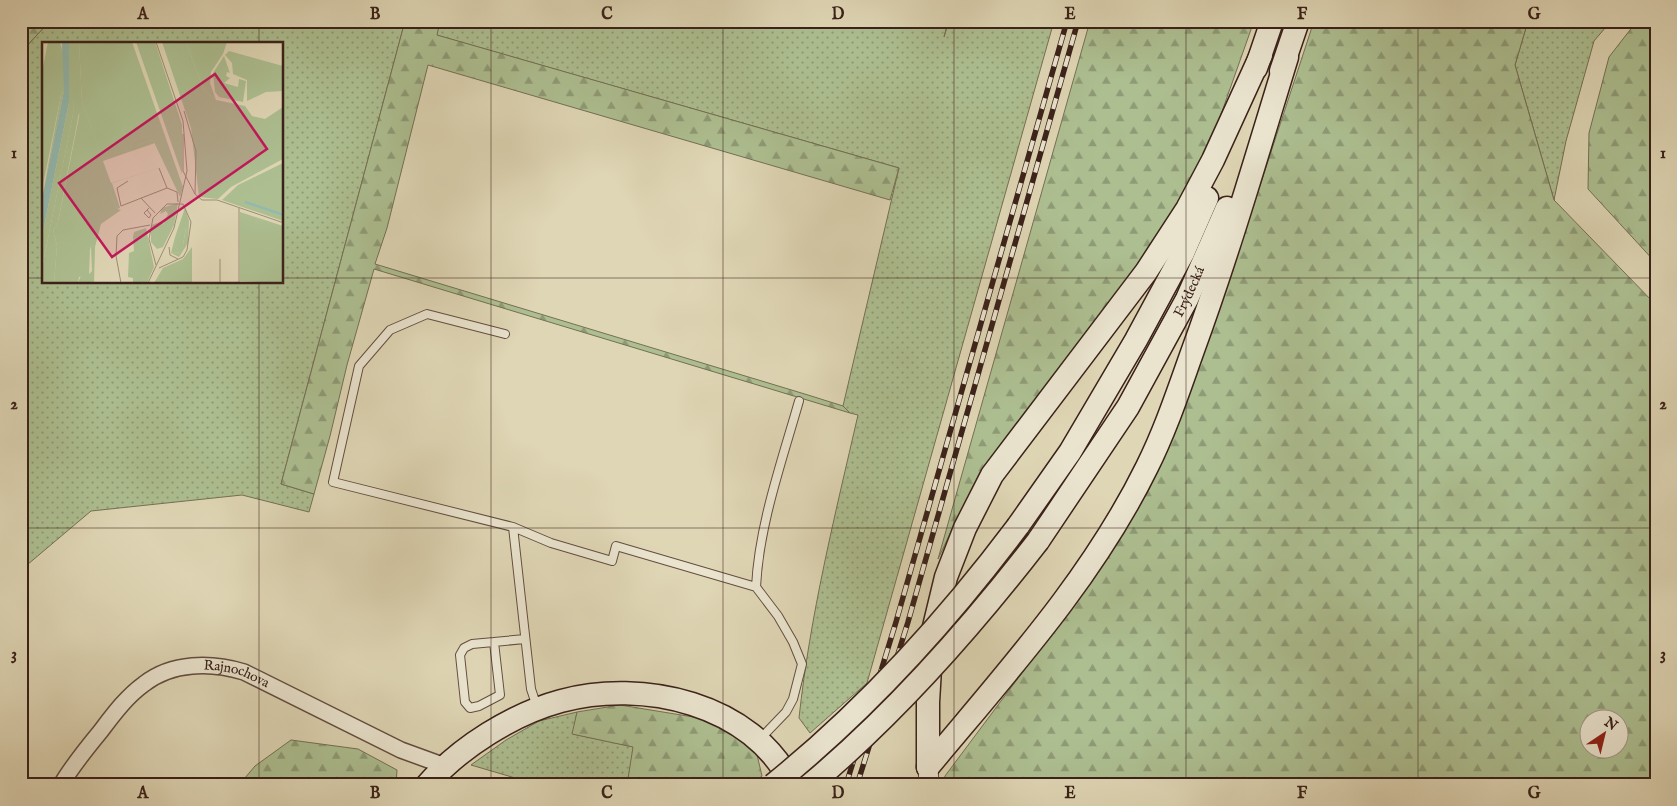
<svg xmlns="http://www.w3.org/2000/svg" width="1677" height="806" font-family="'IM FELL English',serif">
<defs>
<pattern id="grass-dots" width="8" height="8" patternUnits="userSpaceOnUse" patternTransform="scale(1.25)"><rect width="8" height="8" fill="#adbf91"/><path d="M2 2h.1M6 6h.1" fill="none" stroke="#8e9b76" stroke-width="1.8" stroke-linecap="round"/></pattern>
<pattern id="forest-firs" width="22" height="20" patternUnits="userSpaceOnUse" patternTransform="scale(1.25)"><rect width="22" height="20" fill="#adbf91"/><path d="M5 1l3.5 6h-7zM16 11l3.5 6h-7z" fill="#8e9b76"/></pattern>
</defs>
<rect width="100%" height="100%" fill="#dfd6b5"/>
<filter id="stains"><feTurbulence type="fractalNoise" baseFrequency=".004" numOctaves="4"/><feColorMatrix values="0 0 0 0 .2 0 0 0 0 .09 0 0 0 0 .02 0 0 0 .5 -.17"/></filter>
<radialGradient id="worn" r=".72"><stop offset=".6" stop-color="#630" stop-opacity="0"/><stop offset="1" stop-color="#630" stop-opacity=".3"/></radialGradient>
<path fill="url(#grass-dots)" stroke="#747055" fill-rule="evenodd" d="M50,21H405L281,484L314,494L309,512L242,495L91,511L21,570V52ZM44,44H282V282H44Z
M440,21H948L944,37L949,21H1054L867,683L810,733L799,718C810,615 835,515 858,415L850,413L843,406L899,168L436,35Z
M1528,21H1611L1594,41L1566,141L1554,200L1515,65Z
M577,712L573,734L634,747L627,785L598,780L592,785H539L471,765L506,740L539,721Z
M450,777L481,785H442Z"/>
<path fill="url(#forest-firs)" stroke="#747055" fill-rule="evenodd" d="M21,21H50L21,52Z
M405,21H440L437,35L899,168L890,200L428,65L387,228L375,264L808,395L843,406L850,413L374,269L347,365L330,436L314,494L281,484Z
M1090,21H1254L1208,151L1184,203L957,519L938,559Z
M1314,21H1528L1515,65L1554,200L1656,305V785H943L945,776L1072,606L1231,274ZM1590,718H1620V748H1590Z
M1637,21H1656V263L1588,189L1589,133L1609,57Z
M620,705L718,721L755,746L762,776L751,785H627L633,747L572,734L577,712Z
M291,740L358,749L397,770L396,785H239L255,766Z"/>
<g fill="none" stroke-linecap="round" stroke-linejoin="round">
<defs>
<path id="service" d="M505,334L427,314L390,330L359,366L333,482L513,527L551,543L612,561L616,546L756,587L778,616L793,642L802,664L793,699L786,712L759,740
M513,527L531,689L537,707
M756,587C759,525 782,461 799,401
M494,642L500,695L479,706L470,708L465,702L460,655L464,648L472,644L525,639"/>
<g id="minor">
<path id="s1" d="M61,785C72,766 86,749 100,732C113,715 126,697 144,684C172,662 211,662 244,672L401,750L445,766"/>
</g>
<path id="tertiary" d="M928,767L929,785"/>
<g id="secondary">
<path d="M1256,68L1272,21"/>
<path d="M1281,71L1298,21"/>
<path d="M1018,526L1070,452L1136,340L1183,253L1207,198"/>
<path id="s2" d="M1038,541L1128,407L1187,299L1227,208"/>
<path d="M928,767C1007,672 1092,579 1147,467C1166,429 1179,389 1193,350C1228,254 1257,155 1287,57"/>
<path d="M928,767V702L932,635L946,577L965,528L992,475L1146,272L1187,209L1213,160L1261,55"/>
<path d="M427,785C460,747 513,714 561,701C642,679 753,703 792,785"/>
</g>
</defs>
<use href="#service" stroke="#634e40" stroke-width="10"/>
<use href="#minor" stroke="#634e40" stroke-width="18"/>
<use href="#tertiary" stroke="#634e40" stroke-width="21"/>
<use href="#secondary" stroke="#3a2119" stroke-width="25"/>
<use href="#service" stroke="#eae4cf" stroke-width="8"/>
<use href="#minor" stroke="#eae4cf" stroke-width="15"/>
<use href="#tertiary" stroke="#eae4cf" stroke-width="19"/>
<use href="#secondary" stroke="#eae4cf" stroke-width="22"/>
<defs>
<path id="rail" d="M846,785L896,622L1067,21
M857,785L908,622L1078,21"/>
</defs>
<use href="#rail" stroke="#3a2119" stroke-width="5.5"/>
<use href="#rail" stroke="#eae4cf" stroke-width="4" stroke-dasharray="11" stroke-linecap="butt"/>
<defs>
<path id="secondary-bridge" d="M773,785C866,710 946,622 1018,526
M810,785C896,713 970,629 1038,541"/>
</defs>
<use href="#secondary-bridge" stroke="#3a2119" stroke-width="25" stroke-linecap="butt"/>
<use href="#secondary-bridge" stroke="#eae4cf" stroke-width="22"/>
</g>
<path fill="none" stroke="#3a2119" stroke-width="1" stroke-opacity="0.55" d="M259,21V44M491,21V785M723,21V785M954,21V785M1186,21V785M1418,21V785M21,278H44M282,278H1656M259,282V785M21,528H1656"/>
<g text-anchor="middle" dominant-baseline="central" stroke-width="4" stroke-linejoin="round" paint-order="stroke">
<g font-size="14" fill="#3a2119" stroke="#eae4cf">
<text stroke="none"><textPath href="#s2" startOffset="292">Frýdecká</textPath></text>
<text stroke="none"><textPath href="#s1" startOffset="229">Rajnochova</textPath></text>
</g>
</g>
<g transform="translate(42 42)">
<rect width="241" height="241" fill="#dfd6b5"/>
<path d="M18,0L22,14V49L0,157L20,48ZM27,0H34L35,4L31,72L0,226V195L27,60ZM37,0H90L141,145L138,155L111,98L60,116L40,60ZM144,0H185L181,12L169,30L168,41L174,58L162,48ZM38,70L75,167L79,168L59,182L53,205L49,204L48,208L47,232L37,235L36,241H12L15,204L11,187L15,185ZM121,179V205L115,207L109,200V183ZM144,185L141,203L133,205L140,210L129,211L133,195Z" fill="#adbf91"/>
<path d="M6,0H18L21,43L0,148V30ZM34,0H37L40,60L60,115L111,98L113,101L61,119L69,141L123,124L70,141L78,166L75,167L37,71L15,185L11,187L15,204L12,241H0V226L31,72ZM94,0H113L140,83V132ZM120,0H144L162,48L174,58L203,64L210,74L223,77L241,65V117L189,145L176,157L157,155L149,86ZM187,9L241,24V49L224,50L205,59V38L191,32L190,21L183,13ZM182,14L188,31L185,30L184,34L188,36L182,41L196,45L197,37L204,39L201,60L177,55L173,50L171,31ZM241,121V179L180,158L196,143ZM136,161L132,183L121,205L117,191L126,172L124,169L118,172L120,166ZM143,166L147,179L146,201L137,215L129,211L139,210L133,205L136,201L141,203L144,186L133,195ZM104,186L112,225L105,241H91V236L86,235L87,211L92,209L91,195L92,190ZM49,204L53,205L52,241H36L40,231L47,232L50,229ZM150,205V241H112L121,226L141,217Z" fill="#adbf91"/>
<path d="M198,170L241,184V241L198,239Z" fill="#adbf91"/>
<path d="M20,0H27V60L0,195V157L22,49Z" fill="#93b9ae"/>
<path fill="none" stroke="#93b9ae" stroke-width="2.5" d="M203,160L242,173"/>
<path fill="none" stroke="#9d8e77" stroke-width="1" d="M142,69L154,109L153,152M141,92V129L153,152M117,126L125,146M86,139L75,146L79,164L125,146L135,150L136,160M153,152L160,158H175L242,181M99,156L113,171M197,166V241M105,168L109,173L107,176L102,171L107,166M127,205L128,213L136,217M114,223L107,197L111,176L125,162H141L149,180L145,208L141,215L117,226M79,241L74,214L75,194L81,188L108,183M106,241L132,186L145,129L141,79L114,0M178,241V217"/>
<path fill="#c2185b" fill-opacity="0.15" stroke="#c2185b" stroke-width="2.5" d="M173,32L225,107L70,215L17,141Z"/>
<rect width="241" height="241" fill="none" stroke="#3a2119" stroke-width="2.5"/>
</g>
<rect width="1677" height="806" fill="none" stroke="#dfd6b5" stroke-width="55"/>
<g transform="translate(1604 734) rotate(35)"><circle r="24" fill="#eae4cf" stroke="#a49686"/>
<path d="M0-4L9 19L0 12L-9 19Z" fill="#8f2418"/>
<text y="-8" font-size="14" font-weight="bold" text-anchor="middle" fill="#3a2119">N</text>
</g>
<rect x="28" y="28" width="1622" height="750" fill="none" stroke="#3a2119" stroke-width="2"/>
<g font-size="16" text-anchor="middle" font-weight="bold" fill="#3a2119">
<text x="143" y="19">A</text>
<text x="375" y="19">B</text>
<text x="607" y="19">C</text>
<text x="838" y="19">D</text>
<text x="1070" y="19">E</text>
<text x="1302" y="19">F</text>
<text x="1534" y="19">G</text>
<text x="14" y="158">1</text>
<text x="1663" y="158">1</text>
<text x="14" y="409">2</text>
<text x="1663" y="409">2</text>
<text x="14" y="659">3</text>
<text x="1663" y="659">3</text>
<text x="143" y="798">A</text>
<text x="375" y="798">B</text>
<text x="607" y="798">C</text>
<text x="838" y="798">D</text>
<text x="1070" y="798">E</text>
<text x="1302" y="798">F</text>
<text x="1534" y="798">G</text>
</g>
<rect width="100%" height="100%" filter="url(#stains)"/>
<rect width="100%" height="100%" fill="url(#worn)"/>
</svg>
